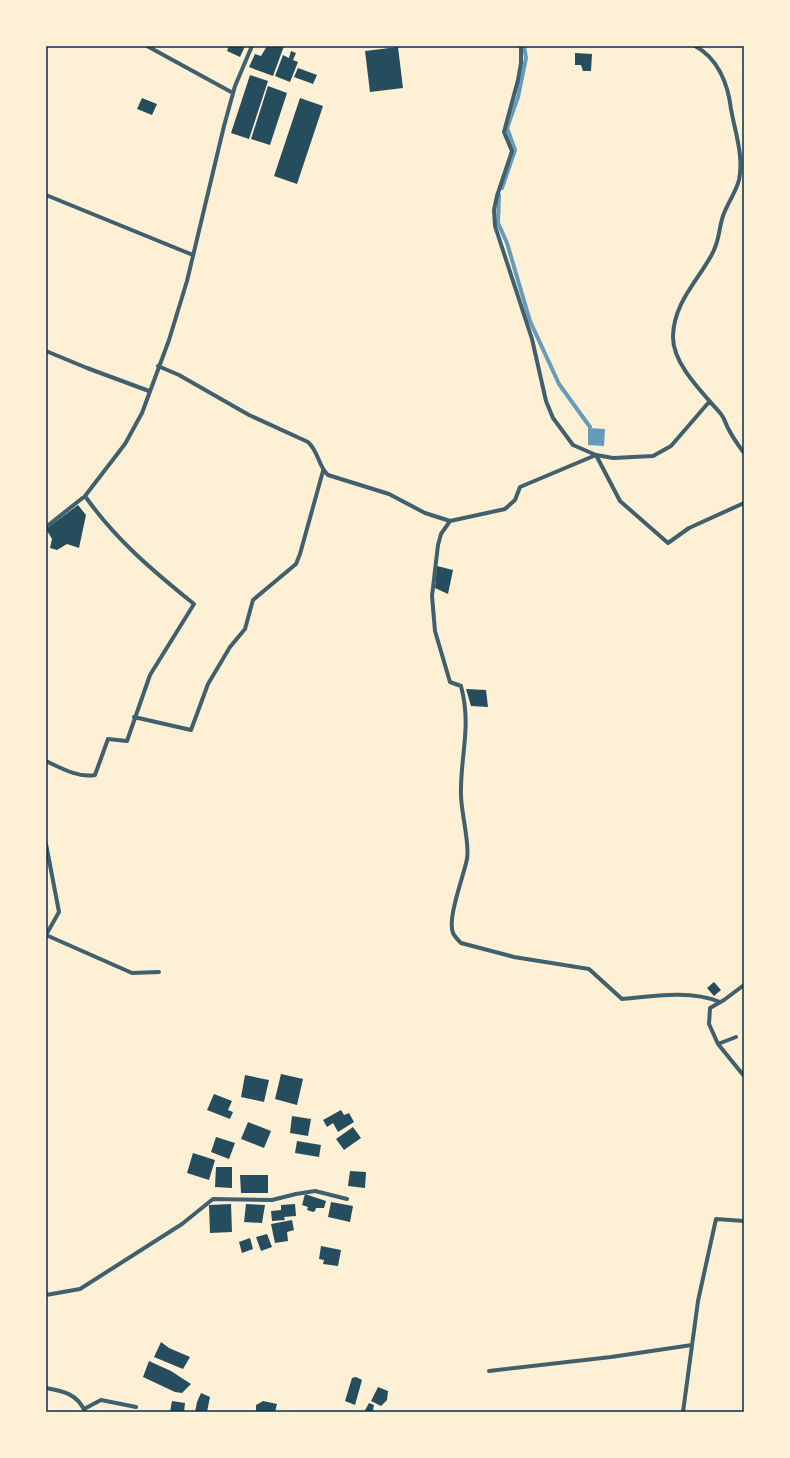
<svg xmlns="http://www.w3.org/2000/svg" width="790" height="1458" font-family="'DM Sans',sans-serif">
<rect width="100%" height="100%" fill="#fdf0d5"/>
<path fill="#669bbc" d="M588,428L605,429L604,446L588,445Z"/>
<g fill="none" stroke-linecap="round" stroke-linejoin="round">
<path stroke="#669bbc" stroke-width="4" d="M502,188L515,150L507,128L518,97L526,58L524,46
M499,195L498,223L507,243L530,321L559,384L590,427"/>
</g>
<path fill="#264d5e" d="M229,46H245L240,57L227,51Z
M267,46H284L273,76L249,67L255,54L261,56Z
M398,47L403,88L370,92L365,51Z
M291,51L296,53L293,60L298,62L290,82L275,76L283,55L289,58Z
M575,53L592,54L591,71H583L581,65H575Z
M298,68L317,75L313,84L294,77Z
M250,75L268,81L249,139L231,133Z
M268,86L287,93L270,145L251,139Z
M142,98L157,104L152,115L137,109Z
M300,98L323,106L297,184L274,176Z
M78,505L86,515L79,548L67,544L57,550L50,548L52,539L46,529Z
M437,566L453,570L448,594L435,588Z
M466,689L486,690L488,707L471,706Z
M714,982L721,990L714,996L707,988Z
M281,1074L303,1079L297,1105L275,1099Z
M245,1075L269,1080L264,1102L241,1097Z
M214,1094L232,1101L228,1110L233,1112L230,1119L207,1110Z
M341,1110L344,1115L349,1113L354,1122L338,1132L333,1123L327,1127L323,1120Z
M292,1116L311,1119L308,1136L290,1133Z
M248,1122L271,1131L264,1148L241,1139Z
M353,1127L361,1138L344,1150L336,1139Z
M216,1137L235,1143L229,1159L211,1152Z
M297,1141L321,1145L319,1157L295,1153Z
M193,1153L215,1160L209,1180L187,1173Z
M216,1167H232V1188L215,1187Z
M350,1171L366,1172L365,1188L348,1186Z
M240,1175H268V1193H241Z
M305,1194L326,1201L324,1208H316L315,1211L313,1212L307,1210L308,1207L302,1205Z
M331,1202L353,1206L350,1222L328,1217Z
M231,1204L232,1232L210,1233L209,1205Z
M246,1204L265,1205L262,1223L244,1222Z
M295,1204L296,1216L284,1217L285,1220L272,1221L271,1211L281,1210V1205Z
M292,1220L294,1230L287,1232L288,1241L275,1243L271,1224Z
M267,1234L272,1247L261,1251L256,1237Z
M250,1238L253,1249L242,1253L239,1242Z
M321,1246L341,1250L338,1266L323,1264L324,1260L319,1259Z
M161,1342L169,1348L190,1357L183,1369L154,1357Z
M149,1361L171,1371L191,1384L182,1393L175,1392L143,1377Z
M356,1377L362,1380L355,1405L345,1401L352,1378Z
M378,1387L388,1391L387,1400L381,1406L371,1401Z
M201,1393L210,1397L207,1412H195L197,1402Z
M172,1401L185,1403L184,1412H170Z
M263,1401L277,1404L275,1412H256V1405Z
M369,1403L374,1405L373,1410L377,1412H364Z"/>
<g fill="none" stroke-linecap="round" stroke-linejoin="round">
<path stroke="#3f606c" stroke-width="4" d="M147,46L233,93
M521,46V63L518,80L504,132L512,151L497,196L494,210L495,226L532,339L546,401L553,418L573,445L596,455L613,458L653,456L671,446L709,402
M695,46C718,58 728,84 731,109C735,132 744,156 739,180C736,192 727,204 723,216C718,231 720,241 711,256C696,283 674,303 673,336C672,364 704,394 721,414C725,419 726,425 729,430C733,438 739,446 744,453
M46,195L193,255
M46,351L87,368L149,391
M158,366L179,375L249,415L308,442C319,452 318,466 328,475L389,494L425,513L450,521L441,534L438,545L432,596L435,631L450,682L461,686C472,728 460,755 461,795C461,812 470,844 467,859C464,875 447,918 453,933C455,937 458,940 461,943L514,957L589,969L622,999C654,996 690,990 720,1002
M450,521L505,509L515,500L520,487L596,455L620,501L668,543L689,528L744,503
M46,527L85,496L125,444L142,413L169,340L187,281L224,126L235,86L252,46
M134,717L191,730L208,684L230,647L245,629L253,600L296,564L300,554L323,471
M46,761C61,768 78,778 95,775L108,739L127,741L150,675L194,604C153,571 115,539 85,496
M46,844L59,912L46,935L132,973L159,972
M744,985L724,1000L710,1008L709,1024L718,1044L744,1076
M718,1044L736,1037
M46,1295L80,1289L182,1224L213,1199L272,1200L296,1194L315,1191L347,1199
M489,1371L611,1357L692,1345
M46,1388C63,1391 78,1394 85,1412
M84,1409L101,1400L136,1407
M683,1412L698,1301L716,1219L744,1221"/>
</g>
<rect width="790" height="1458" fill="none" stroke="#fdf0d5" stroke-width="94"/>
<rect x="47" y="47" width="696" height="1364" fill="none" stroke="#003049" stroke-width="1.5"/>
</svg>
